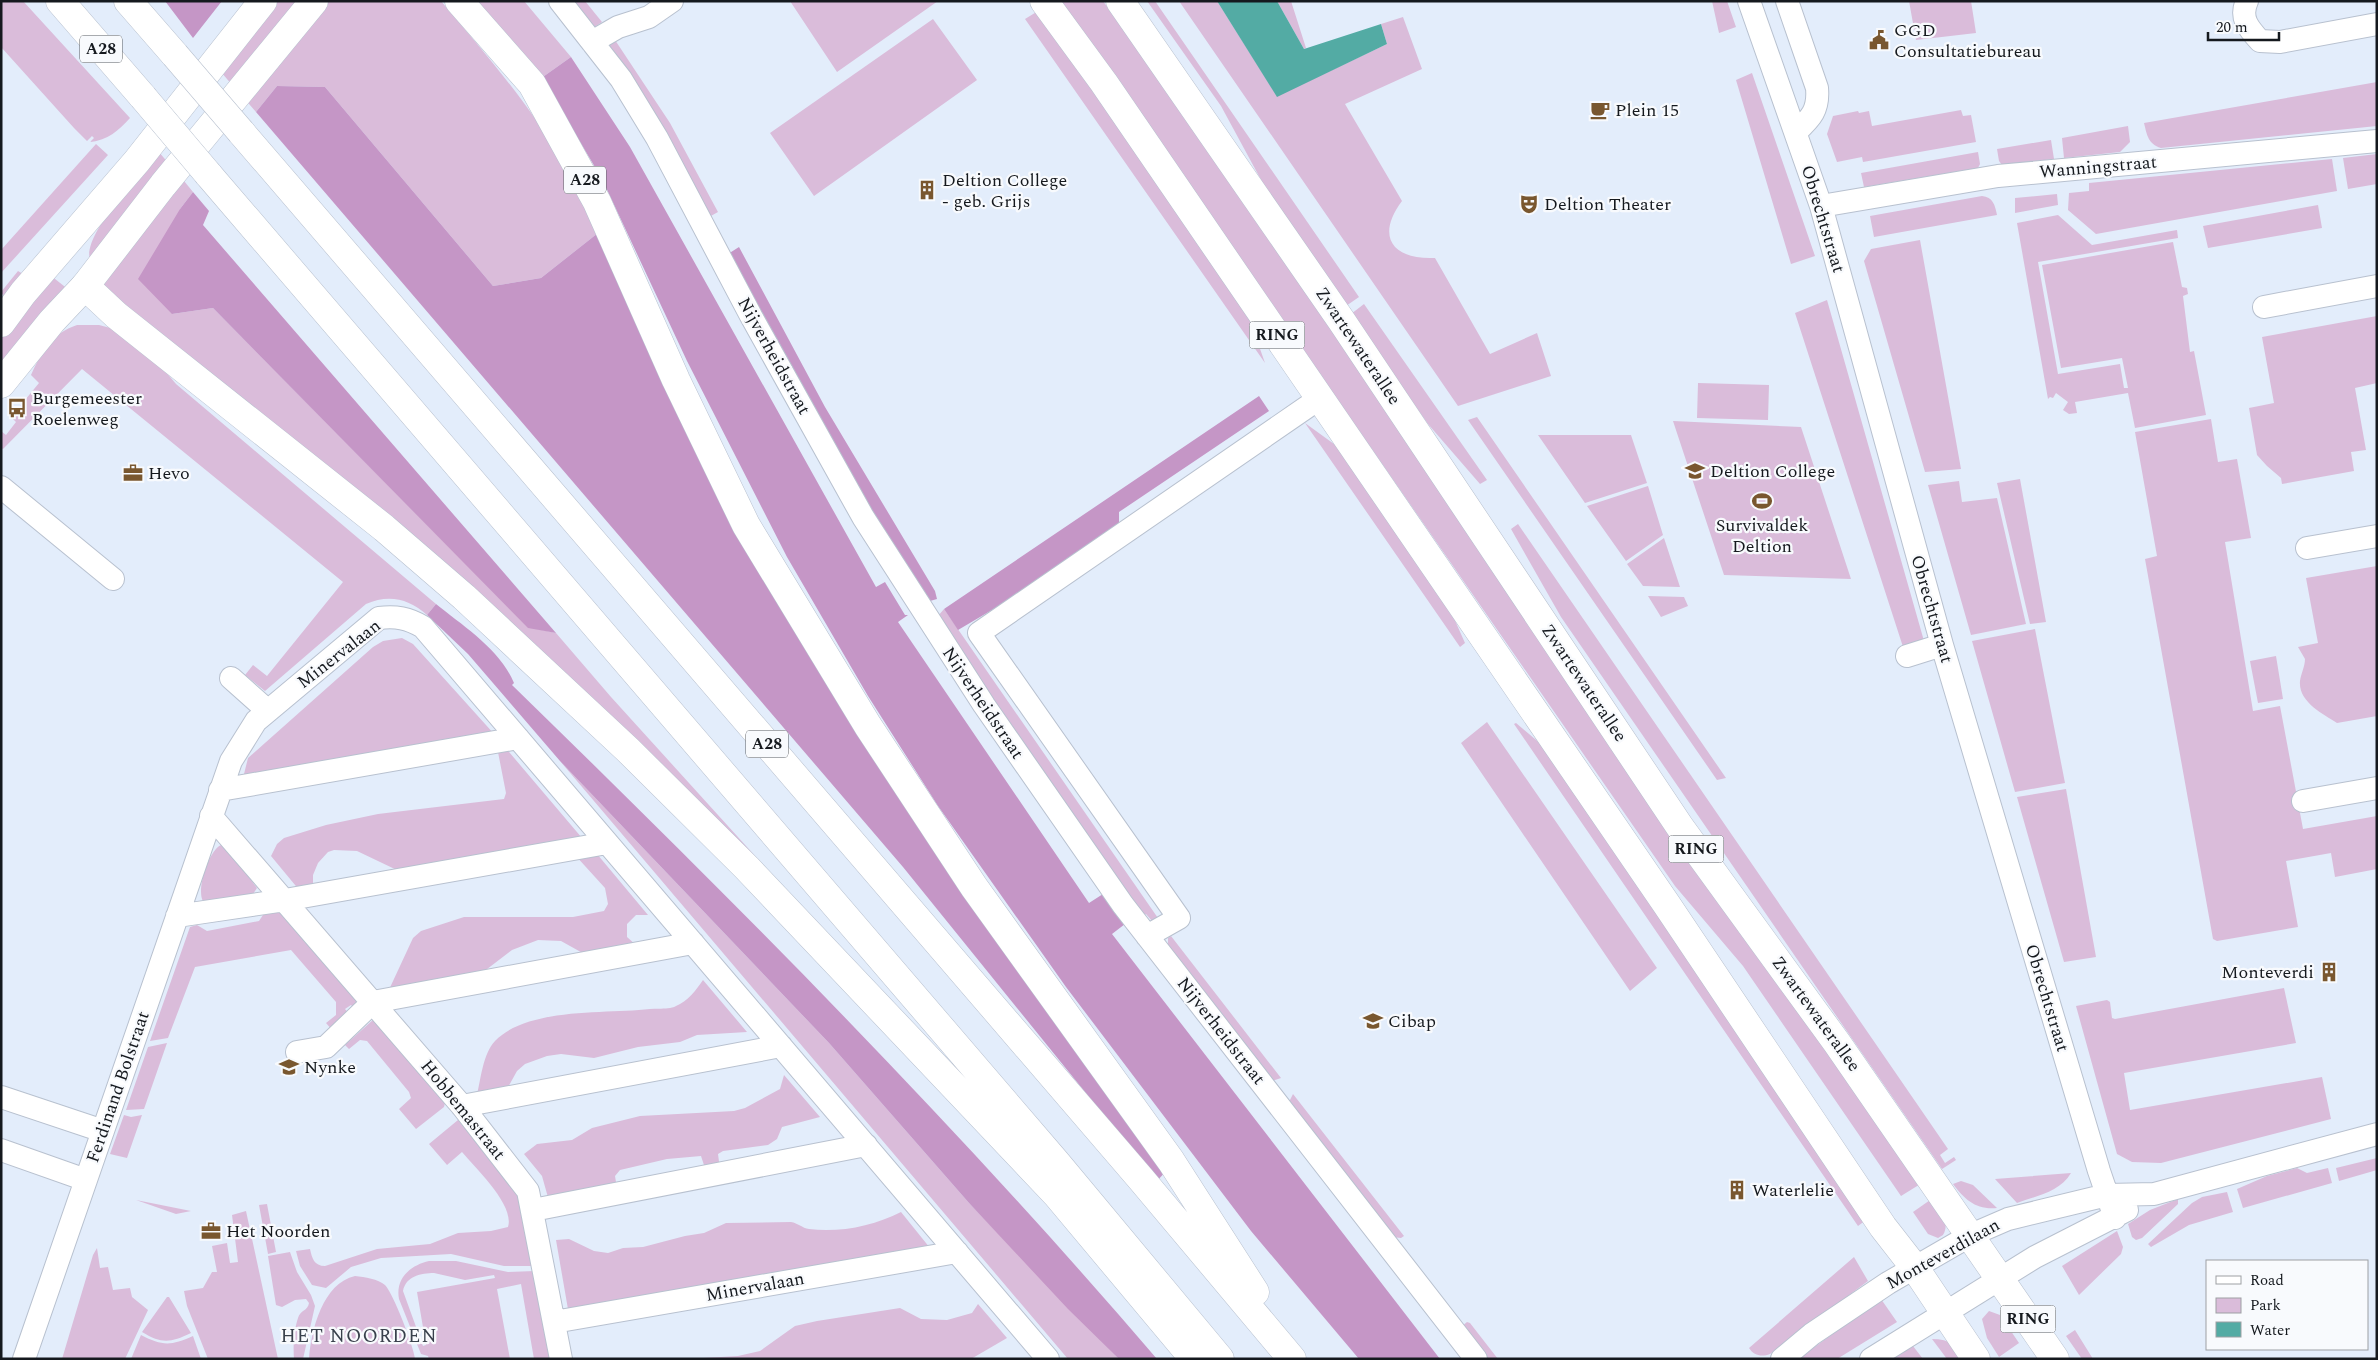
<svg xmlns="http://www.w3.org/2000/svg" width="2378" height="1360" font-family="Spectral,serif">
<rect width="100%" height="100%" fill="#e3edfb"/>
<path fill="#dabcda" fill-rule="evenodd" d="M1,1H23L130,118C118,131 108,140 90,142L94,138L92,136L87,141L74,128L1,47Z
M271,1H302L233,86L221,72Z
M319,1H441C485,53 530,105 564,164C576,186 586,210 598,233L541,278L493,286L325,87L277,86L256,112L243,97Z
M476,1H524L571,57L540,79Z
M572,1H585L602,22L593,28Z
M790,1H938L837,72Z
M1061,1H1103L1172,96L1922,1183L1901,1196L1743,966L1675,886Z
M1147,1H1155L1359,297L1346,306L1266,189L1221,106Z
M1179,1H1217L1277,96L1387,44L1381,24L1403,17L1422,69L1345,104L1402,201C1375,237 1393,260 1435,258L1490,354L1537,333L1551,376L1458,406Z
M1277,1H1291L1306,48L1304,49Z
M1712,1H1727L1736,27L1719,33Z
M1909,1H1971L1976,33L1916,40Z
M1038,11L1246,309L1265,363L1025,19Z
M933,19L977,80L814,196L770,133Z
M615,40L670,123L718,212L709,217L606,46Z
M1752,73L1815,256L1791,264L1736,80Z
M2377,82V126L2161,148C2148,144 2147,135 2144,123Z
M1961,110L1963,116L1971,115L1976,142L1863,162L1862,157L1837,162L1827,134L1833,116L1858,111L1859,113L1869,111L1872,126Z
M2128,126L2130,142L2120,152L2064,158L2062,138Z
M2051,140L2054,159L2002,165L1999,161L1997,149Z
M96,144L108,155L1,273V250Z
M158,151L170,165L90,260C82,235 142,172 158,151Z
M1978,152L1980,164L1978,168L1864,187L1861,173Z
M2377,154V184L2348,189L2343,158Z
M2332,159L2337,191L2096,234L2068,210L2069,193L2089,191V183Z
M180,176L193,192L180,209L172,314L213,308L528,627L556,633L611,697L865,977L715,827L105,297L101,279Z
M2057,194L2058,205L2015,213V198Z
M1982,196C1993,197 1995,205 1997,215L1874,237L1870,216Z
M2318,205L2322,228L2208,248L2203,226Z
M2058,215L2092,245L2177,230L2178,238L2038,262L2058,374L2120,364L2124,388H2128L2122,358L2061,368L2042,265L2173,242L2182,287L2187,288L2188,294L2183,296L2190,352L2194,351L2206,415L2135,428L2128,393L2075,402L2077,413L2069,414L2063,410L2068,402L2056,393L2053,398L2050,397L2048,399L2017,223Z
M1920,240L1961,469L1925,472L1864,261L1871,249Z
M18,271L23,274L5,298L1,292Z
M50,275L69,290L1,379V337L47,276Z
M1827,300L1924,641L1904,650L1795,313Z
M1364,304L1487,480L1480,484L1428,424L1351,314Z
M2377,316V383L2355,388L2366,450L2351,452L2354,471L2282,484L2281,478L2267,466L2257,455L2249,408L2274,403L2262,337Z
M77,325H99L118,330L155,359L176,384L436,604L427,615C409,599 389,594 366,604L265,691L245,675L253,665L267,676L343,582L82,369L3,449L1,448V431L6,435L16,422L11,417L39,383L31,375C41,353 52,333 77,325Z
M1698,383L1769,385L1768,420L1697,418Z
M1477,417L1726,778L1717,780L1468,420Z
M2211,419L2218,462L2237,459L2251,538L2225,542L2253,711L2280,706L2303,829L2377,816V869L2335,877L2331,853L2286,861L2298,927L2217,941L2213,939L2145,559L2157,556L2135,432Z
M1673,421L1801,427L1851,579L1724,575Z
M1305,423L1345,452L1445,598L1465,643L1460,647Z
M1538,435H1631L1647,483L1585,503Z
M2020,479L2046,622L2030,624L1997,483Z
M1959,481L1962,502L1997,498L2026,624L1971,635L1928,485Z
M1648,486L1663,535L1626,561L1587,506Z
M1518,524L1948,1149L1940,1155L1945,1163L1954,1157L1956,1160L1942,1169L1561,617L1511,529Z
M1664,538L1680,587L1643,586L1627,564Z
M2377,566V716L2337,723C2323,714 2298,702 2300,681C2301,674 2305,666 2305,659L2298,647L2318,643L2306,578Z
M1648,596L1684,597L1688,606L1661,617Z
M944,609L1160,921H1152L1146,914L1142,917L1038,772L938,616Z
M2035,629L2065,783L2015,792L1972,641Z
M402,638L413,644L495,735L242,782L248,758L373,647L383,641Z
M2276,656L2283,699L2258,703L2250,661Z
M1487,722L1657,968L1630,991L1461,743Z
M1516,723L1555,756L1866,1220L1858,1226L1514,724Z
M504,746L582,838L401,872L357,851L334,850L328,852L318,863L313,875V888L300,891L271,856L277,844L284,838L326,825L378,814L504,799L506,793L497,747Z
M560,761L829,1043L969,1203L1119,1359H1068Z
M2066,789L2096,957L2064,962L2017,797Z
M221,845L226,846L257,888L253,894L203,901C196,890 209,850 221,845Z
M592,848L648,915H636L627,924V937L636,945L588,956L561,941L538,940L512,950L478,976L387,994L413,938L421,931L464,917H573L604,911L608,904L605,888L575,855Z
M265,912H280L362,1005L356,1010L351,1005L345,1009L350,1015L333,1031L326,1023L336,1015V1002L291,950L195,967L168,1038L150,1041L190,927L197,925L207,931L259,921Z
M1171,936L1281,1078L1272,1081L1168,950V938Z
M703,980L747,1032L697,1035L680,1042L638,1047L594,1058L561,1054L547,1056L525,1064L517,1071L507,1089L477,1095C481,1078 483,1054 495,1041C528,1007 606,1014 650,1009C658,1008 669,1010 676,1006C687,1002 697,989 703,980Z
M2284,988L2296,1043L2124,1073L2130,1110L2322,1077L2331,1119L2161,1163L2132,1162L2117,1154L2076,1006L2107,1000L2110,1002L2112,1018L2115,1019Z
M374,1019L445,1103L444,1107L416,1129L399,1109L411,1098L409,1092L367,1041L360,1040L349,1049L345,1045Z
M167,1043L144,1109L126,1110L148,1047Z
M784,1075L820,1117L782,1127L777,1139L768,1145L723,1151L718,1154L720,1169L705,1168L701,1156L667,1159L620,1170L615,1176L617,1188L549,1201L542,1176L524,1154L537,1144L572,1140L592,1128L640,1116L734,1111L745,1108L780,1089Z
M1293,1094L1404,1236L1401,1238L1392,1237L1289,1102Z
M124,1115L131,1117L142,1115L127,1158L110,1154Z
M458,1120L517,1188L534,1266H504L451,1254L381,1258L351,1267L326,1288L312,1285L300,1266L296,1251L310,1249C312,1258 314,1266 325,1266L377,1249L430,1244L458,1233L491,1231L508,1227C515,1205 476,1169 462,1152L447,1165L429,1144Z
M2377,1158V1170L2339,1181L2336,1168Z
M2297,1168L2307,1173L2328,1168L2332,1183L2243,1208L2237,1189L2267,1176Z
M2071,1173C2060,1192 2036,1196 2017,1203L1995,1179Z
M1961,1181L1973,1185L1997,1208C1976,1210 1965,1200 1953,1184Z
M2227,1192L2233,1212L2189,1225L2151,1247L2148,1244L2192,1203L2202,1197Z
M1933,1198C1939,1209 1951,1222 1943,1235L1938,1238L1928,1234L1913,1212Z
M2178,1199V1204L2142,1238L2136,1240L2132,1237L2128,1224L2150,1210Z
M136,1200L191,1211L176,1214Z
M267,1204L276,1252L268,1254L259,1205Z
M246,1211L278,1359H208L187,1306L184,1291L203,1288L212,1272H217L212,1246L227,1243L230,1263L238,1262L232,1215Z
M901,1212L930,1248L569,1315L556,1240L569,1239L594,1251L608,1253L623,1248L643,1247L685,1236L704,1233L726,1223L791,1222C798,1223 802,1228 809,1229C839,1233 874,1226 901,1212Z
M2117,1231L2123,1247L2121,1254L2079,1295L2062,1266Z
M97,1248L100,1268L108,1267L113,1290L130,1288L132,1297L148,1310L125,1359H62L93,1255Z
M290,1252L297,1272L311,1295L315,1306L303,1359H294C293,1346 294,1330 298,1318C300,1310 308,1311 309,1303L306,1299L295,1300L282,1307L276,1305L268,1256Z
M1854,1257L1868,1281L1770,1354C1762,1357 1754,1356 1749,1348Z
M429,1261H456L508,1272L535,1271L551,1359H534L521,1284L497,1289L510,1359H429L428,1356L421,1354L399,1299C395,1278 411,1265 429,1261ZM434,1273L465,1280L494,1275L495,1278L417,1292L426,1345L423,1346L403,1291C406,1276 421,1273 434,1273Z
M355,1276C365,1277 378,1279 385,1285C393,1293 414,1347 415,1359H309C311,1330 323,1283 355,1276Z
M167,1297H169L191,1333C170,1343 162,1344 142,1332Z
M1881,1299L1897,1322L1837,1359H1798Z
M978,1304L1007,1338L971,1359H686L738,1356L760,1351L795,1326L817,1321L900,1308L921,1319L947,1320L972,1313Z
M1989,1311L2000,1315L2019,1343L1999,1357L1987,1338L1982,1319Z
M1467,1322L1470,1323L1498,1359H1486L1461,1327Z
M2075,1330L2093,1359H2082L2066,1336Z
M141,1335C162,1346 171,1346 193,1336L201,1359H131Z
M1932,1339C1950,1339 1958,1346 1971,1359H1947Z
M1913,1346L1923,1359H1892Z"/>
<path fill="#c596c6" d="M165,1H222L193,38Z
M571,57L630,147L876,587L885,582L905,615H908L898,622L1089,903L1103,894L1125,924L1112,934L1440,1359H1359L1251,1231L1066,987L938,806L868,696L787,557L687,361L602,179L560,108L540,79Z
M277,86L325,87L493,286L541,278L598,233L710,470L1167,1170L1157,1181L903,867L256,112Z
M193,192L209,211L203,225L556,633L528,628L213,308L172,314L138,279L180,209Z
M739,247L825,407L935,591L937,599L930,601L879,523L840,456L728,254Z
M1259,396L1269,411L1119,512V525L1014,597L958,630L944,609Z
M436,604C463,626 500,649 514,683L512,685C735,902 954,1122 1157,1359H1119L1068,1309L969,1203L829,1043L560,761L468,654L427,615Z"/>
<path fill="#53aba4" d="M1217,1H1277L1304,49L1381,24L1387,44L1277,97Z"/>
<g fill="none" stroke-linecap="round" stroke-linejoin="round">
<defs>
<path id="minor" d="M560,1L621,79L657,138L751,316L863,517L984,705L1123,905L1476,1359
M1749,1L1821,206L1942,645L2099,1171L2115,1218
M1787,1L1817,88C1819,110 1811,118 1796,132
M2247,1C2239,18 2249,29 2260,41L2280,42L2377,24
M592,42L618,27L649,17L672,1
M1821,206L1998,176L2377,141
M2264,307L2377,286
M1,487L113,579
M2307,548L2377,536
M1907,656L1942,645
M231,678L268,711
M220,790L518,738
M2303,801L2377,788
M211,816L462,1106L528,1191L561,1359
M177,916L285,900L607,843
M1147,936L1179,918L979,633L1320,398
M297,1052L326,1047L373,1002L693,943
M1,1097L103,1131
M462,1106L781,1046
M1,1150L86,1180
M533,1210L866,1145
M554,1322L957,1252
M24,1359L231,761L256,721L379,618C396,616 408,618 423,627L1048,1359
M1782,1359L1812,1334L1888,1283L1971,1235L2008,1219L2107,1195L2154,1194L2377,1134
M1871,1359L2035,1257L2127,1210"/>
<path id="major" d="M1044,1L1104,83L1667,905L1883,1227L1915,1268L1976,1359
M1120,1L1341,320L1680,827L1837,1043L2055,1359
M1,323L23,293L137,161L263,1
M1,384L52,321L85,286L163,185L314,1"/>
<path id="highway" d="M60,1L143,97
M128,1L175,55
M459,1L532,84L597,202L676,380L746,525L868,726L974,887L1171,1161L1255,1292
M241,132L1141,1179L1292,1359
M208,174L1056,1162L1220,1359
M85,286L116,315L384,528L464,597L628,750L747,868L1056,1194L1194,1359"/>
</defs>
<use href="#minor" stroke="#b8c1cf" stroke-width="24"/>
<use href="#major" stroke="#b8c1cf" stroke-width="29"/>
<use href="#highway" stroke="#b8c1cf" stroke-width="29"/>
<use href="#minor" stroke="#fff" stroke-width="22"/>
<use href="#major" stroke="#fff" stroke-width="28"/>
<use href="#highway" stroke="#fff" stroke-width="28"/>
<defs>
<path id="highway-bridge" d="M175,55L241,132
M143,97L208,174"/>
</defs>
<use href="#highway-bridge" stroke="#b8c1cf" stroke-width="29" stroke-linecap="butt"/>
<use href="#highway-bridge" stroke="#fff" stroke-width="28"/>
</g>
<defs>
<symbol id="civic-bare" viewBox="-9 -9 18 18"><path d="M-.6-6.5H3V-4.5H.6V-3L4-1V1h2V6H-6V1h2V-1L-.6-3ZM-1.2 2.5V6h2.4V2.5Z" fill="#79572f" stroke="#f8fafd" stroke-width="2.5" paint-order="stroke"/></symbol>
<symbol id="cafe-bare" viewBox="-9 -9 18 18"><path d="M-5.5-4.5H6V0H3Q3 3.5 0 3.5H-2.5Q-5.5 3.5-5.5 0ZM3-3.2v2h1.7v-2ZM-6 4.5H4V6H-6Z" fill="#79572f" stroke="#f8fafd" stroke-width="2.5" paint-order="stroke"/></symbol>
<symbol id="building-bare" viewBox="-9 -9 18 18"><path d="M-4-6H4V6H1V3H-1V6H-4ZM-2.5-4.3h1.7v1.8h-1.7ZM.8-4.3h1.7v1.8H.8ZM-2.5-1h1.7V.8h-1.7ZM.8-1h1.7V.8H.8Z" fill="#79572f" stroke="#f8fafd" stroke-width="2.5" paint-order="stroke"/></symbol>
<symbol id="theatre-bare" viewBox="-9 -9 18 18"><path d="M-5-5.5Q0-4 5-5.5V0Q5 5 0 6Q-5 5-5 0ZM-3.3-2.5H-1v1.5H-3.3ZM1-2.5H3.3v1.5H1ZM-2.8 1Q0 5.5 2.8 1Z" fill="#79572f" stroke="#f8fafd" stroke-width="2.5" paint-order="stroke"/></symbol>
<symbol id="bus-bare" viewBox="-9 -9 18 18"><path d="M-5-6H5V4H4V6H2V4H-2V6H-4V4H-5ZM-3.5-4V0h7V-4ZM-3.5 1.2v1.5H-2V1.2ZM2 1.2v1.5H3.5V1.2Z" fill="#79572f" stroke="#f8fafd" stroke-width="2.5" paint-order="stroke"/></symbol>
<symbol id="university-bare" viewBox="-9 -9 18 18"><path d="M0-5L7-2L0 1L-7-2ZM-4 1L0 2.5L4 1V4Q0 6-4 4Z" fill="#79572f" stroke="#f8fafd" stroke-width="2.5" paint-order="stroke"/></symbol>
<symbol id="office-bare" viewBox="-9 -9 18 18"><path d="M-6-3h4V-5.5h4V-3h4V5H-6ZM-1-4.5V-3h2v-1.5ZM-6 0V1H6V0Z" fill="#79572f" stroke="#f8fafd" stroke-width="2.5" paint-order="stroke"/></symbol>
<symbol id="stadium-bare" viewBox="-9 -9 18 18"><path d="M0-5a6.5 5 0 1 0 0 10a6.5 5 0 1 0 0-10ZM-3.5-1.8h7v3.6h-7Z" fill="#79572f" stroke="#f8fafd" stroke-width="2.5" paint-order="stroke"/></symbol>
<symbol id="school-bare" viewBox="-9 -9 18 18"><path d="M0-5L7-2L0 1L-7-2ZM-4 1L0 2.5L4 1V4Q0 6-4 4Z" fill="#79572f" stroke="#f8fafd" stroke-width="2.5" paint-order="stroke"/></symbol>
</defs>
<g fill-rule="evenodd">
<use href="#civic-bare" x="1865" y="26" width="28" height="28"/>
<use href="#cafe-bare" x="1586" y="96" width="28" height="28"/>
<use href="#building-bare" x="913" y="176" width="28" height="28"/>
<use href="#theatre-bare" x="1515" y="190" width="28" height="28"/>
<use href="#bus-bare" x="3" y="394" width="28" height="28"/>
<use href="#university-bare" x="1681" y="457" width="28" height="28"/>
<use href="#office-bare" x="119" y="459" width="28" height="28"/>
<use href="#stadium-bare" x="1748" y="487" width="28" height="28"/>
<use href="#building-bare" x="2315" y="958" width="28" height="28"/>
<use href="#university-bare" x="1359" y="1007" width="28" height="28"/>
<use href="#school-bare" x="275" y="1053" width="28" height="28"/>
<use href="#building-bare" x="1723" y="1176" width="28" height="28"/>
<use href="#office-bare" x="197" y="1217" width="28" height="28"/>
</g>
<g text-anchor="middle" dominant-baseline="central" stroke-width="4.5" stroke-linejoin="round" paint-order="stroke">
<g fill="#f8fafd" stroke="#595c61" stroke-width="1">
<rect x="80" y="35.5" width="42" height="27" rx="4"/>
<rect x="564" y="166.5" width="42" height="27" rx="4"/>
<rect x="1249.5" y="321.5" width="55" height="27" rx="4"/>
<rect x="746" y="730.5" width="42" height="27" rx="4"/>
<rect x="1668.5" y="835.5" width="55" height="27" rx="4"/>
<rect x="2000.5" y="1305.5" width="55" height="27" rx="4"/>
</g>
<g font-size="16" font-weight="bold" fill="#15191e">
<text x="101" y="49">A28</text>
<text x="585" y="180">A28</text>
<text x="1277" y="335">RING</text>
<text x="767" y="744">A28</text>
<text x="1696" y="849">RING</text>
<text x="2028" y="1319">RING</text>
</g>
<g font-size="18" fill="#15191e" stroke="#f8fafd" text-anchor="start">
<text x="1894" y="30">GGD<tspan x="1894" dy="21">Consultatiebureau</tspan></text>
<text x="1615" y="110">Plein 15</text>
<text x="942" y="180">Deltion College<tspan x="942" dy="21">- geb. Grijs</tspan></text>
<text x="1544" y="204">Deltion Theater</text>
<text x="32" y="398">Burgemeester<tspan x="32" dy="21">Roelenweg</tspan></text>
<text x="1710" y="471">Deltion College</text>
<text x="148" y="473">Hevo</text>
<text x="1762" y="525" text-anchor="middle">Survivaldek<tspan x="1762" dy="21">Deltion</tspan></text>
<text x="2314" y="972" text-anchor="end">Monteverdi</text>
<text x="1388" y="1021">Cibap</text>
<text x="304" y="1067">Nynke</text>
<text x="1752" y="1190">Waterlelie</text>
<text x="226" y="1231">Het Noorden</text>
</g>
<g font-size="18" fill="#15191e" stroke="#f8fafd">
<text transform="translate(2098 167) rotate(-5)">Wanningstraat</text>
<text transform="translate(1823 219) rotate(73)">Obrechtstraat</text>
<text transform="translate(1358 346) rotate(56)">Zwartewaterallee</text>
<text transform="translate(774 356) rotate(61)">Nijverheidstraat</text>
<text transform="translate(1932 609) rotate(74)">Obrechtstraat</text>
<text transform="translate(339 654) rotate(-38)">Minervalaan</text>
<text transform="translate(1584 683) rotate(56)">Zwartewaterallee</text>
<text transform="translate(983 703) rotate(56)">Nijverheidstraat</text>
<text transform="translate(2047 998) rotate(73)">Obrechtstraat</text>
<text transform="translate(1816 1014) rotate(54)">Zwartewaterallee</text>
<text transform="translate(1221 1031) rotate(52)">Nijverheidstraat</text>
<text transform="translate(118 1087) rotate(-71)">Ferdinand Bolstraat</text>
<text transform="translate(463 1110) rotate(51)">Hobbemastraat</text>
<text transform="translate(1943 1254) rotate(-29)">Monteverdilaan</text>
<text transform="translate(755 1287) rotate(-10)">Minervalaan</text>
</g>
<g font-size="19" letter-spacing="1" fill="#39414c" stroke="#f8fafd">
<text x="359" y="1336">HET NOORDEN</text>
</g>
</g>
<rect width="2378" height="1360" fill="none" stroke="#15191e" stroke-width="5"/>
<rect x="2206" y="1260" width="162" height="90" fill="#f8fafd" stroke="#9da0a4"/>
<rect x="2216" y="1276" width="25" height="8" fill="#ffffff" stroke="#9da0a4"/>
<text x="2250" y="1285" font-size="15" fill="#15191e">Road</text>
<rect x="2216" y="1298" width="25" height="15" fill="#dabcda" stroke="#9da0a4"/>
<text x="2250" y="1310" font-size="15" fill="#15191e">Park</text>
<rect x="2216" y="1322" width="25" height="15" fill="#53aba4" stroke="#9da0a4"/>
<text x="2250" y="1335" font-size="15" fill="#15191e">Water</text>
<path d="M2208 32v8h71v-8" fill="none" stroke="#15191e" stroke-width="2.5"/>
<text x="2216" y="32" font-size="15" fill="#15191e" stroke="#f8fafd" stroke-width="4" paint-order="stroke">20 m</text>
</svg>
